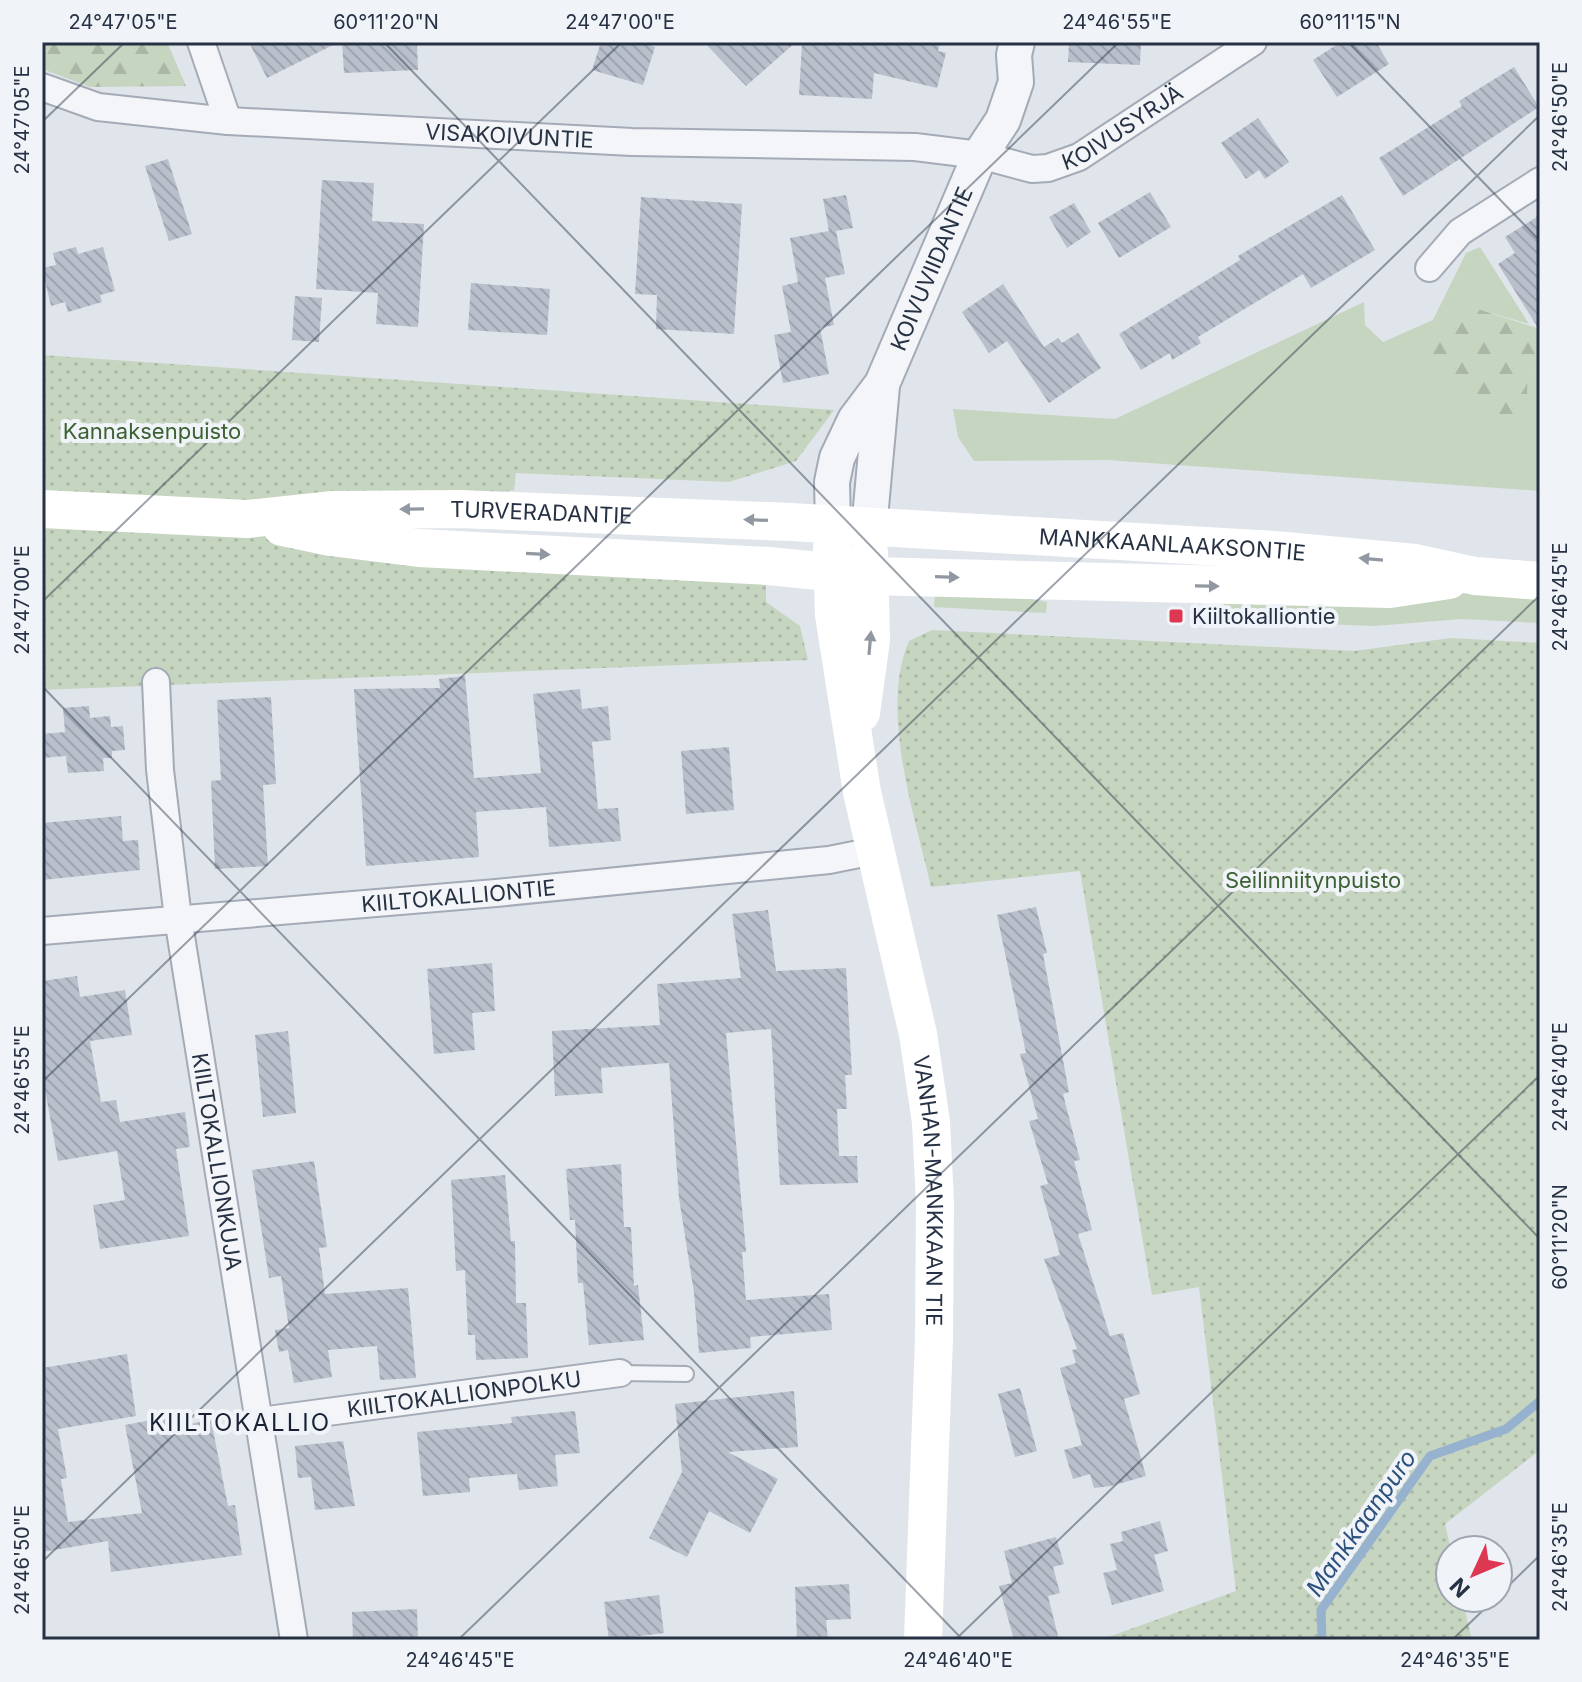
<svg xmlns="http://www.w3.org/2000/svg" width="1582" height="1682" font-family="Inter,sans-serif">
<defs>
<pattern id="forest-firs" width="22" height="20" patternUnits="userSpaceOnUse" patternTransform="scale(2)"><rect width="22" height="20" fill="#c6d5c0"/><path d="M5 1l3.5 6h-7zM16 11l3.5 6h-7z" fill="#aab7a6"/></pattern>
<pattern id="park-dots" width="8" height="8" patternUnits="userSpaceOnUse" patternTransform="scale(2)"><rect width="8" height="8" fill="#c6d5c0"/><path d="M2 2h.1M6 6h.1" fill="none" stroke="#aab7a6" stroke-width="1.8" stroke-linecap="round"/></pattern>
<pattern id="building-back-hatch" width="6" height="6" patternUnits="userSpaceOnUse" patternTransform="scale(2)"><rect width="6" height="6" fill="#b9c0cb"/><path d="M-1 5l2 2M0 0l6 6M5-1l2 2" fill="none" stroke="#9fa5b0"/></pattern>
</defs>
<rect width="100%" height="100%" fill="#e0e4eb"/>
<path fill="#c6d5c0" d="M1480,247L1529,324L1481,310L1528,362L1540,383V491L1107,460L974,461L958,437L953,409L1115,419L1364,302L1365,325L1383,342L1433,320L1466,253Z
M988,590L1047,602L1046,613L934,607L935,593Z
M1467,593L1540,597V623L1462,619L1374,626L1195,619V610L1245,598L1405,599Z"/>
<path fill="url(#forest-firs)" d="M42,42H167L186,86L90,87L42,69Z
M1481,310L1540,329V383L1528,364L1526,425L1492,433L1422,342L1450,315Z"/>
<path fill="url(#park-dots)" d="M42,355L834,410L796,461L729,482L516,473L514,490C367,519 193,500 42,496Z
M42,524L267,536L766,577V602L800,626L808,660L42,690Z
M932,630L1354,651L1451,638L1540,643V1450L1445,1524L1451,1550L1450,1598H1462L1472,1640H1100L1236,1591L1199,1287L1152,1295L1080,871L931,887C915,817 879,709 909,641Z"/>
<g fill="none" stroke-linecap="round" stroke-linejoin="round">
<path stroke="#97b2cf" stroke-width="9" d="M1322,1640L1321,1610L1430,1456L1506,1429L1540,1401"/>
</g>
<path fill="url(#building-back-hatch)" d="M249,42H339L267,78Z
M342,42H417L418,70L344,73Z
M601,42H640L655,47L643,85L592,70Z
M704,42H796L746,86Z
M802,42H940L938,51L946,53L937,88L874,73L872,99L799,95Z
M1069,42H1141L1140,65L1068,62Z
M1341,42H1376L1389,64L1337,97L1313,60Z
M1514,67L1539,107L1403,196L1379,158L1462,106L1459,101Z
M1258,118L1289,162L1265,179L1259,170L1246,179L1221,143Z
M168,159L192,234L169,241L145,166Z
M322,180L374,183L372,221L424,224L418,327L376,324L378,293L316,289Z
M1150,192L1171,227L1119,258L1098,223Z
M846,195L853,228L836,231L845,274L825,278L834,325L820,328L829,374L783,383L774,335L791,332L782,286L798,282L790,238L829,231L823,199Z
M1342,195L1375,250L1311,288L1303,274L1198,337L1201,343L1172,360L1170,353L1141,370L1119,334L1240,260L1238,256Z
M641,197L742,204L734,334L656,329L657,295L635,294Z
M1074,203L1091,232L1067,248L1049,217Z
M1540,215V331L1498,264L1515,253L1505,237Z
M76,247L78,254L103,247L115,291L100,295L102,302L68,312L65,302L51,306L42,268L56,265L53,253Z
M471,283L550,289L547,335L468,330Z
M1003,284L1044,347L1058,338L1062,343L1078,333L1101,368L1049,403L1007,341L989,353L962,312Z
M295,296L322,298L319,342L292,340Z
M465,676L474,778L541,773L533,694L580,689L582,709L608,706L611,740L592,742L598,809L618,808L621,841L549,847L546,807L476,812L479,857L366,866L354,689L440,688L439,679Z
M271,697L276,784L263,785L268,866L215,869L211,781L221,780L217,700Z
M89,706L90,718L110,716L111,727L123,726L125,750L112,751V758H103L104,771L68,773L66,756L42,758V734L65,732L63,708Z
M729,747L734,810L686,814L681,751Z
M121,816L123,841L138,840L140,870L42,880V823Z
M1036,907L1047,953L1043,954L1069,1092L1063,1094L1080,1160L1074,1161L1092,1230L1078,1234L1110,1336L1123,1333L1140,1394L1124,1399L1146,1476L1111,1486L1094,1488L1090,1474L1073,1479L1064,1450L1082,1445L1060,1368L1076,1363L1072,1350L1077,1349L1044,1259L1060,1255L1040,1186L1048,1184L1029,1121L1038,1119L1020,1054L1026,1053L997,915Z
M768,910L776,971L846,968L852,1075H845L847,1109H837L839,1156H857L858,1183L780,1185L771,1029L726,1033L746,1252H742L746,1300L829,1294L832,1330L750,1337L751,1348L699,1353L694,1293L679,1198L669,1063L601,1068L603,1093L555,1096L552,1031L660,1025L657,984L741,978L732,914Z
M492,963L495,1011L472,1013L475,1050L434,1054L427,969Z
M77,976L80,997L125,990L132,1035L90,1041L101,1102L116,1100L120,1122L185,1112L190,1147L176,1149L189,1236L100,1249L93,1205L125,1200L117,1151L58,1161L42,1073V981Z
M288,1031L296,1113L263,1117L255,1035Z
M314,1161L327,1247L319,1248L325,1294L408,1288L416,1378L380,1380L377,1346L328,1350L332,1377L294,1383L288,1350L279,1352L275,1330L289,1328L281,1276L269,1278L252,1170Z
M621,1164L624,1227H631L634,1286L638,1285L644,1340L589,1345L583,1283H578L575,1220H570L566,1169Z
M505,1175L511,1241H515L516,1303H526L528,1358L476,1360L475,1335H468L465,1270L456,1271L451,1180Z
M127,1354L136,1416L58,1429L67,1478L61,1479L68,1522L142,1513L125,1425L172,1416L174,1427L211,1420L228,1506L235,1505L242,1555L111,1572L108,1541L42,1552V1368Z
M1020,1388L1037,1451L1015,1457L998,1394Z
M794,1391L798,1447L728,1452L778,1479L750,1533L709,1511L687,1557L649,1538L682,1472L675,1404Z
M575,1411L580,1453L555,1455L558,1486L519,1490L517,1474L469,1478L470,1492L423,1496L417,1432L512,1423L511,1417Z
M343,1441L355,1506L315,1510L311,1477L298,1478L295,1446Z
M1160,1521L1168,1551L1154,1555L1164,1591L1112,1605L1103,1573L1117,1570L1110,1544L1123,1541L1121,1532Z
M1056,1537L1064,1564L1053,1567L1060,1593L1048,1596L1059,1640H1014L999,1586L1012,1583L1004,1551Z
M849,1584L851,1619L826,1620L828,1640H797L795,1587Z
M659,1595L664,1633L609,1640L604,1602Z
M417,1609L418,1640H353L352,1612Z"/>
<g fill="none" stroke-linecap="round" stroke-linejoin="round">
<defs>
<path id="service" d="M620,1373L686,1374"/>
<g id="minor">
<path d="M201,42L228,121"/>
<path id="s1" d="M42,87L98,107L228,121L632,142L915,147L980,155L1032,169L1048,168L1079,157L1253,42"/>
<path d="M1429,268L1460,232L1540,181"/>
<path id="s2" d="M156,682L160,770L178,918L294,1640"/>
<path id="s3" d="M42,931L496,893L829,860L874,851"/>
<path id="s4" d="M260,1421L620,1373"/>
</g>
<g id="tertiary">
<path id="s5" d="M833,525L832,482L837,458L855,420L882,384L980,155L1003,120L1016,82L1014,55L1017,42"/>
<path d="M869,529L882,386"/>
</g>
</defs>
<use href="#service" stroke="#a4abb6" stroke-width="18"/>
<use href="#minor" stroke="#a4abb6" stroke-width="30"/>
<use href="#tertiary" stroke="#a4abb6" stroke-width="38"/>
<use href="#service" stroke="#f3f5f8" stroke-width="14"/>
<use href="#minor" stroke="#f3f5f8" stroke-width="26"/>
<use href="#tertiary" stroke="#f3f5f8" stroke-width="34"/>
<g stroke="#fff" stroke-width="38">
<path id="s6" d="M42,509L247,519L333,510L460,509L791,522L1274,550L1415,563L1475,576L1540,581"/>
<path d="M282,527L330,537L419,548L769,566L869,576L1390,589L1449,580"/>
<path id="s7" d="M832,548L834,615L862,792L918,1034L931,1122L935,1203L934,1339L923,1640"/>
<path d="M861,713L871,640L869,552"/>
</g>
</g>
<defs><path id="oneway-solid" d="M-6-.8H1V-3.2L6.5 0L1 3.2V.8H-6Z" transform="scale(2)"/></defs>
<g fill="#9298a2">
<use href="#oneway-solid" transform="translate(412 509) rotate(179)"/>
<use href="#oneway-solid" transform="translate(756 520) rotate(-178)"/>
<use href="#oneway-solid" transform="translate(538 554) rotate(3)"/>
<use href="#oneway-solid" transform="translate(1371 559) rotate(-175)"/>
<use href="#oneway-solid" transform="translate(947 577) rotate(2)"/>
<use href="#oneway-solid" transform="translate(1207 586) rotate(1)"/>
<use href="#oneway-solid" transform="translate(870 643) rotate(-85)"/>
</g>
<path fill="none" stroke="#263244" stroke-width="2" stroke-opacity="0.45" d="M384,42L1540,1239M1348,42L1540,241M42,122L125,42M42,602L622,42M42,686L963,1640M42,1082L1119,42M42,1562L1540,115M1498,1596L1540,1555M458,1640L1540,595M955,1640L1540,1075M1452,1640L1496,1598"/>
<rect fill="#de3752" stroke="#f0f3f8" stroke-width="3" x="1168" y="608" width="16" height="16" rx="4"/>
<g text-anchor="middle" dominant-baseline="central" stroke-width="8" stroke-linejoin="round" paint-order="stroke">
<g font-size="22" fill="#263244" stroke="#f0f3f8">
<text stroke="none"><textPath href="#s1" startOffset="1098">KOIVUSYRJÄ</textPath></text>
<text stroke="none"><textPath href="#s1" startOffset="472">VISAKOIVUNTIE</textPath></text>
<text stroke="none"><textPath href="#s5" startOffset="280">KOIVUVIIDANTIE</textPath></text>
<text stroke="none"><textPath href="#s6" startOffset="500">TURVERADANTIE</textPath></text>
<text stroke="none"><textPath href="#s6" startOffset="1132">MANKKAANLAAKSONTIE</textPath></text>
<text stroke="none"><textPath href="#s3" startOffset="418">KIILTOKALLIONTIE</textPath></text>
<text stroke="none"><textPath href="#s2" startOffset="484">KIILTOKALLIONKUJA</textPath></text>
<text stroke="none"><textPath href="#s7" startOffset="652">VANHAN-MANKKAAN TIE</textPath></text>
<text stroke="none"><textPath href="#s4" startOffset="206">KIILTOKALLIONPOLKU</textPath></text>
</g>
<g font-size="22" fill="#3c6132" stroke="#f0f3f8">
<text x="152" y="431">Kannaksenpuisto</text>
<text x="1313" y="880">Seilinniitynpuisto</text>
</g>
<g font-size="22" fill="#263244" stroke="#f0f3f8" text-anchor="start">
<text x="1192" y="616">Kiiltokalliontie</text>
</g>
<g font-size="24" letter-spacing="2" fill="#192235" stroke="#f0f3f8">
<text x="240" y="1422">KIILTOKALLIO</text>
</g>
<g font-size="24" font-style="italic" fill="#2c517d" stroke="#f0f3f8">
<text transform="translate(1361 1523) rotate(-55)">Mankkaanpuro</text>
</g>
</g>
<rect width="1582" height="1682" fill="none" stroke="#f0f3f8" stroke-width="88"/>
<g transform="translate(1474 1574) rotate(226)"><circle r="38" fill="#f0f3f8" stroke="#9fa6b0" stroke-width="2"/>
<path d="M0-6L14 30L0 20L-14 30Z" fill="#de3752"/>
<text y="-12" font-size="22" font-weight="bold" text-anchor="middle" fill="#263244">N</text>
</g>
<rect x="44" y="44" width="1494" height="1594" fill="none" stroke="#263244" stroke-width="3"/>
<g font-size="20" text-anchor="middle" fill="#263244">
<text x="123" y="29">24°47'05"E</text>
<text x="386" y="29">60°11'20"N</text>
<text x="620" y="29">24°47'00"E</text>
<text x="1117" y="29">24°46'55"E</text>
<text x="1350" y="29">60°11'15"N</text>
<text transform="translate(1560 117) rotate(-90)" y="7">24°46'50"E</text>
<text transform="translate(22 120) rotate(-90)" y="7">24°47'05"E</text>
<text transform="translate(1560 597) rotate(-90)" y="7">24°46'45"E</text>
<text transform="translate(22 600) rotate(-90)" y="7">24°47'00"E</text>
<text transform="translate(1560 1077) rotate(-90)" y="7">24°46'40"E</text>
<text transform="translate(22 1080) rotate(-90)" y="7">24°46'55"E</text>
<text transform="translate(1560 1237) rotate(-90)" y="7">60°11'20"N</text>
<text transform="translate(1560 1557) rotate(-90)" y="7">24°46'35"E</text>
<text transform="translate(22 1560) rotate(-90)" y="7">24°46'50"E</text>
<text x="460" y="1667">24°46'45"E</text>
<text x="958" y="1667">24°46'40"E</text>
<text x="1455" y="1667">24°46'35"E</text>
</g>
</svg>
